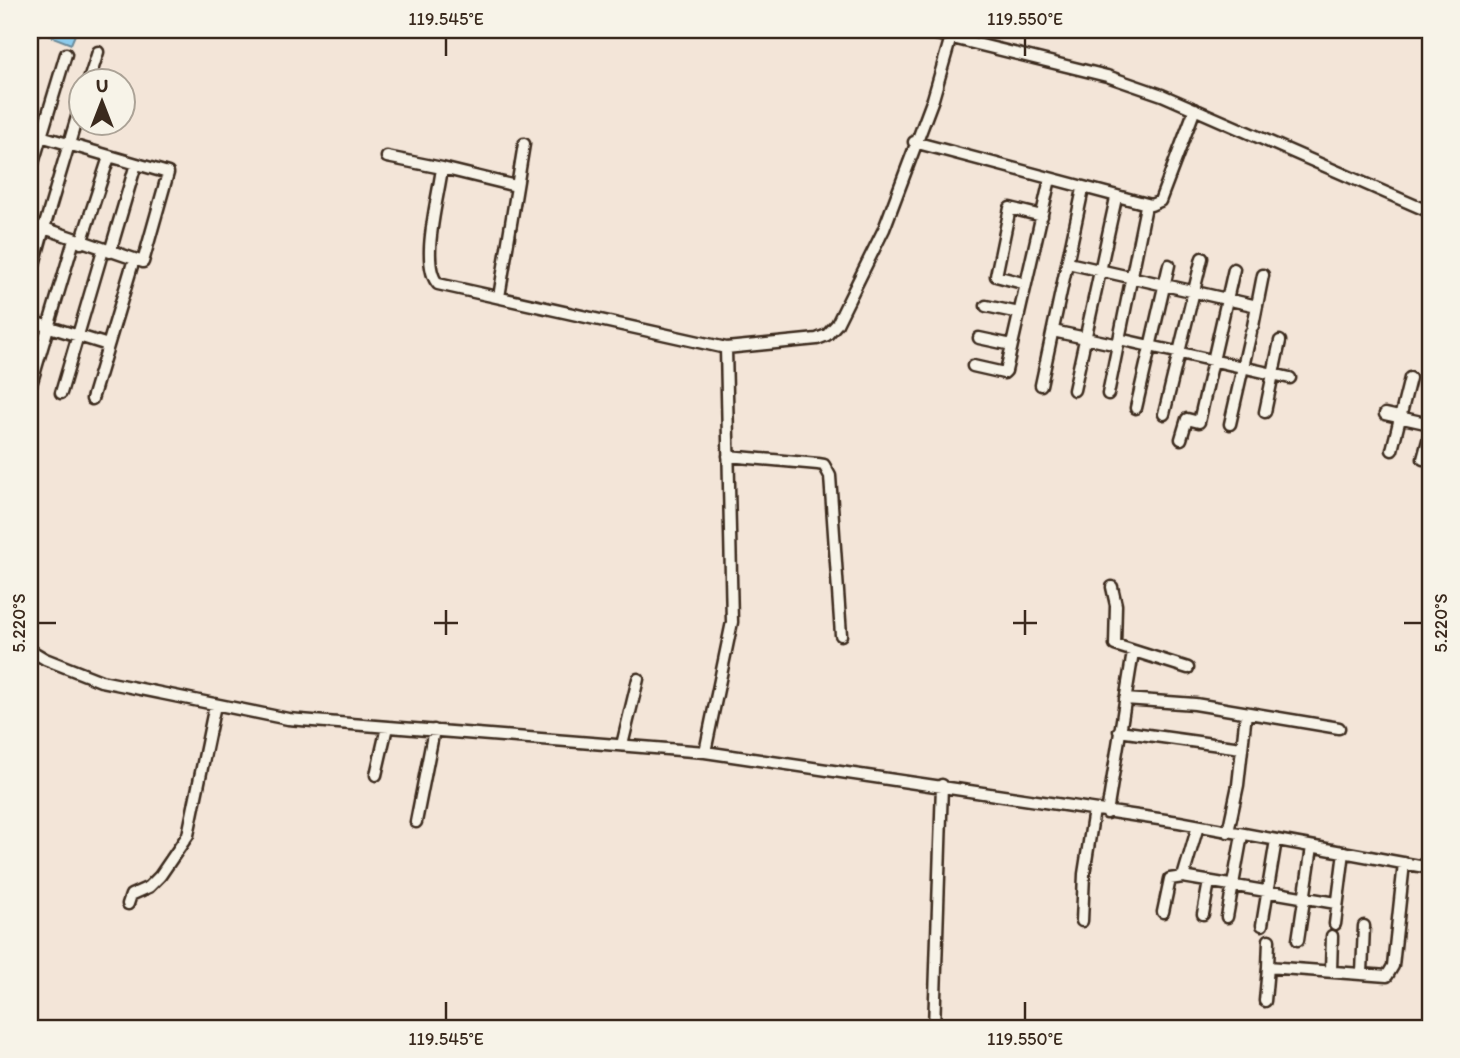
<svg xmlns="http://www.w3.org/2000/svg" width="1460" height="1058" font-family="Itim,sans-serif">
<rect width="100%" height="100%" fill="#f3e5d8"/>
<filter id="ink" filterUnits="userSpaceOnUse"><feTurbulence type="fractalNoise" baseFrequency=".0143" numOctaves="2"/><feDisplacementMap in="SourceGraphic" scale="14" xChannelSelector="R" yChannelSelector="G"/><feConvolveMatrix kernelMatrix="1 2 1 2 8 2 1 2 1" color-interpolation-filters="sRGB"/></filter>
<g filter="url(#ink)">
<path fill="#8dcced" stroke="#6c8b9a" stroke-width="2" d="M30,30H77L71,44L43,33L30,41Z"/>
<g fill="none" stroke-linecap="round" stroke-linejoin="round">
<defs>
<path id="minor" d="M920,30L1107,76L1162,95L1430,212
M89,80L98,52
M30,133L168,173L143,262L44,228L80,107
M914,142L1151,205L1160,201L1195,109
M387,157L442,168C439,195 419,264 438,284L726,348
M442,168L516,186
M30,173L66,54
M30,224L44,228L30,279
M81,243L109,157
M110,252L136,164
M1068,263L1257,306
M1026,284L996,276L1010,208L1042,216
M499,297L524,144
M986,306L1019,313
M30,321L108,345
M1253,326L1263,275
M1053,331L1118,345
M979,338L1012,345
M1119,339L1290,378
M973,366L1004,373L1006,371L1050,179
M1041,385L1083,189
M30,388L74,240
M1074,390L1116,198
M61,393L103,250
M1108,394L1146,206
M92,399L134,259
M1136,408L1169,265
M1265,412L1280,341
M1164,414L1202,258
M1385,414L1430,424
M1230,424L1251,332
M1181,439L1187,419L1199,422L1234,269
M1392,450L1410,378
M728,456L818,464L824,465L830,476L841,635
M1423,459L1430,433
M1112,587L1116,605L1115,645L1188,668
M30,650L45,659L101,681L288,719L705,752L1179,822L1430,868
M1125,699L1195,704L1339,728
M1119,731L1241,748
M622,745L638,679
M705,752L732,622L726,348L817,339L827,335L837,324L884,229L933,99L953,30
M376,775L387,727
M1107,813L1133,652
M416,822L434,730
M1198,826L1183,877L1336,903
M1228,832L1238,785L1246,713
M128,904L131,895L149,887L160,876L188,835L215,705
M1163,912L1170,879L1183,877
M1203,914L1209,882
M1227,917L1242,835
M1082,921L1084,874L1094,810
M1335,924L1344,852
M1262,925L1276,840
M1269,940L1268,967L1387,976L1393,966L1404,863
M1298,940L1312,847
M1331,971L1332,936
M1362,973L1364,926
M1265,1001L1268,967
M934,1028L942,785"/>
</defs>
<use href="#minor" stroke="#3b2a1e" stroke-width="15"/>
<use href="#minor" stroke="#f7f3e8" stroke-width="10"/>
</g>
</g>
<path fill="none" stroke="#3b2a1e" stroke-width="2.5" d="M446,38V56M1025,38V56M446,610V635M1025,610V635M38,623H56M434,623H458M1013,623H1037M1404,623H1422M446,1002V1020M1025,1002V1020"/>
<rect width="1460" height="1058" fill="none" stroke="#f7f3e8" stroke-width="77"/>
<g transform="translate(102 102)"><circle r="33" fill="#f7f3e8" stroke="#aca397" stroke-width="2"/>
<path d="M0-5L12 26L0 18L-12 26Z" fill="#3b2a1e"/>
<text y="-10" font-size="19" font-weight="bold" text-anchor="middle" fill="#3b2a1e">U</text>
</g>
<rect x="38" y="38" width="1384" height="982" fill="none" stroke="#3b2a1e" stroke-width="2.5"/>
<g font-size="18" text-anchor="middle" fill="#3b2a1e">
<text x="446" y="25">119.545°E</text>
<text x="1025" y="25">119.550°E</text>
<text transform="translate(19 623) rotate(-90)" y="6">5.220°S</text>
<text transform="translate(1441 623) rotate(-90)" y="6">5.220°S</text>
<text x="446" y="1045">119.545°E</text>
<text x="1025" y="1045">119.550°E</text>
</g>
</svg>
